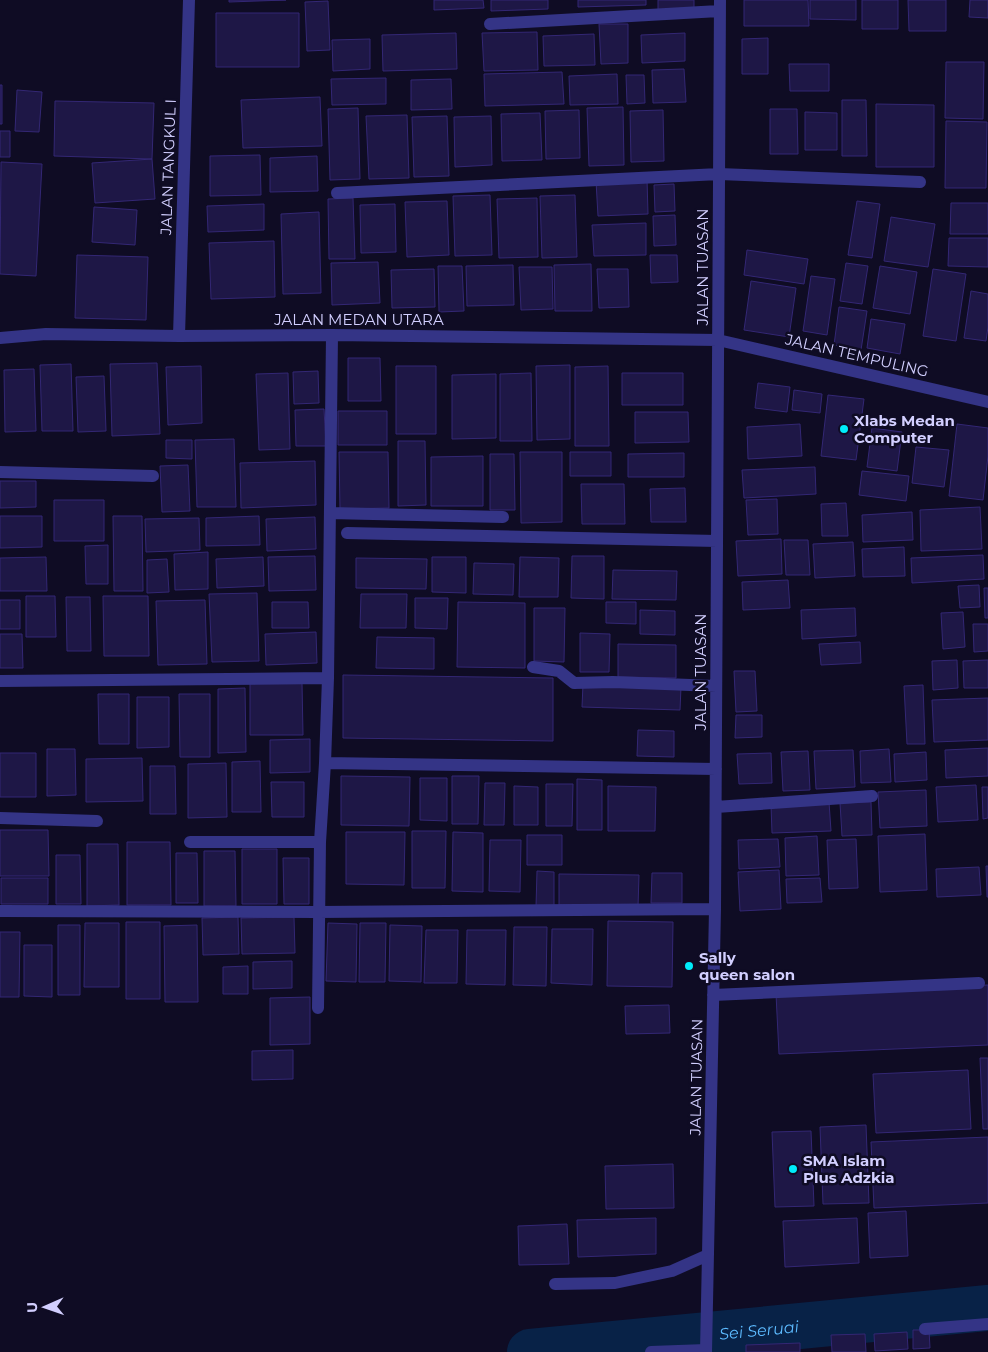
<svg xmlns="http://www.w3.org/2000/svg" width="988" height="1352" font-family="Montserrat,sans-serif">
<rect width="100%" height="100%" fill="#0f0c24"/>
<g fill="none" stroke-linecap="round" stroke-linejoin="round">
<path stroke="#082247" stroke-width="46" id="s1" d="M530,1352L988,1308"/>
</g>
<path fill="#1e1746" stroke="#332774" d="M229,0H286L229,2Z
M434,0H483L484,8L434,10Z
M491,0H548V9L491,11Z
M578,0H646V5L578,7Z
M658,0H694V9L658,10Z
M744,0H808L809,26H744Z
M810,0H856V20L810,19Z
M862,0H898V29H862Z
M908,0H946V31H909Z
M970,0H988V18L969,17Z
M328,1L330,50L307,51L305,2Z
M216,13H299V67H216Z
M599,24H628V63L601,64Z
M537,32L538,70L484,71L482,33Z
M456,33L457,69L383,71L382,35Z
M685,33V61L642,63L641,35Z
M594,34L595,65L544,66L543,36Z
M768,38V74H742V39Z
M370,39V69L333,71L332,40Z
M946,62H984L983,119L945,118Z
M789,64H829V91H790Z
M684,69L686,102L653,103L652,70Z
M562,72L564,104L485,106L484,74Z
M617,74L618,104L570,105L569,76Z
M626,75H644L645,103L627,104Z
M386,78V104L332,105L331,79Z
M451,79L452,109L411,110V80Z
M0,85H2V124H0Z
M17,90L42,92L39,132L15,131Z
M320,97L322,146L243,148L241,100Z
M842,100H866L867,156H842Z
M55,101L154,103L152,159L54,156Z
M876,104L934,105V167H876Z
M623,107L624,165L589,166L587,108Z
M358,108L360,179L330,180L328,109Z
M770,109H797L798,154H770Z
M579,110L580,158L546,159L545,111Z
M663,110L664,161L631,162L630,111Z
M805,112L837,113V150H805Z
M540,113L542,160L502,161L501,114Z
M407,115L409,178L369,179L366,116Z
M447,116L449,176L414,177L412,117Z
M491,116L492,165L455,167L454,117Z
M946,121L987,122L986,188H945Z
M0,131H10V157H0Z
M260,155L261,195L210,196V156Z
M317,156L318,191L270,192V158Z
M152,159L155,199L95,203L92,163Z
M1,162L42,164L36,276L0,274Z
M647,179L648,214L598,216L596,181Z
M674,184L675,211L655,212L654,185Z
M490,195L492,255L455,256L453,196Z
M575,195L577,257L542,258L540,196Z
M353,198L355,259H329L328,199Z
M537,198L538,257L499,258L497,199Z
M447,201L449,255L407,257L405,202Z
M857,201L880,204L872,258L848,255Z
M951,203H988V234H950Z
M264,204V230L208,232L207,206Z
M395,204L396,252L361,253L360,205Z
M94,207L137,210L135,245L92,242Z
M319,212L321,293L283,294L281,214Z
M675,215L676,245L654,246L653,216Z
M891,217L935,224L928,267L884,261Z
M646,223V255L594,256L592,225Z
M949,238H988V267L948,266Z
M274,241L275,297L211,299L209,243Z
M747,250L808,259L804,284L744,275Z
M77,255L148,257L146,320L75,318Z
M650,255H677L678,282L651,283Z
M378,262L380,303L332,305L331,263Z
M846,263L868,266L862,304L840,301Z
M591,264L592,311H555L554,265Z
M513,265L514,305L467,306L466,266Z
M438,266H462L464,311L439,312Z
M880,266L917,272L910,314L873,308Z
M519,267H552L553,309L521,310Z
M434,269L435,307L392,308L391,270Z
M597,269H628L629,307L599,308Z
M933,269L966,274L956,341L923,336Z
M811,276L835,279L827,335L803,331Z
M751,281L796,288L789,337L744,330Z
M971,291L988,294V327L986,341L964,338Z
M839,307L867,311L861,350L834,345Z
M871,319L905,324L900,354L867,348Z
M348,358H380L381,401H348Z
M157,363L160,434L112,436L110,364Z
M71,364L73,431H42L40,365Z
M570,365V439L537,440L536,366Z
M201,366L202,423L168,425L166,367Z
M396,366H436V434H396Z
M608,366L609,446H575V367Z
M34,369L36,431L5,432L4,370Z
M318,371L319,403L294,404L293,372Z
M288,373L290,449L259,450L256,374Z
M531,373L532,441H500V374Z
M622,373H683V405H622Z
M496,374V438L452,439V375Z
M104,376L106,431L78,432L76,377Z
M758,383L790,387L787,412L755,408Z
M794,390L822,394L820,413L792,410Z
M828,395L864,399L856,460L821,456Z
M324,409L326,446H296L295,410Z
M338,411H387V445H338Z
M635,412H688L689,442L635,443Z
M800,424L802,456L748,459L747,427Z
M957,424L988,428V456L983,500L949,496Z
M872,428L902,432L897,471L867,467Z
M234,439L236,507H197L195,440Z
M166,440H192V459L166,458Z
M398,441H425L426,505L398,506Z
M916,447L949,450L944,487L912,483Z
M339,452H388L389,508L340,509Z
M520,452H562V522L521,523Z
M570,452H611V476H570Z
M684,453V477H628V454Z
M490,454H514L515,510H490Z
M483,456V506H431V457Z
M315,461L316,505L241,508L240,463Z
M188,465L190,511L162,512L160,466Z
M815,467L816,494L744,498L742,470Z
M862,471L909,476L906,501L859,495Z
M0,481H36V507L0,508Z
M581,484H624L625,524H582Z
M685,488L686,522H651L650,489Z
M777,499L778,534L748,535L746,500Z
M54,500H104V541H54Z
M846,503L848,536H822L821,504Z
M980,507L982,549L921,551L920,510Z
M912,512L913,540L863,542L862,515Z
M0,516H42V547L0,548Z
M113,516H142L143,591H114Z
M259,516L260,545L206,546V518Z
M315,517L316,549L267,551L266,519Z
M199,518L200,550L146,552L145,519Z
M781,539L782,574L738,576L736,541Z
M784,540H808L810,575H786Z
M853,542L855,576L815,578L813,544Z
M108,545V584H86L85,546Z
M904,547L905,576L863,577L862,549Z
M208,552V589L175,590L174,554Z
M983,555L984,579L912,583L911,558Z
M315,556L316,590L269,591L268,557Z
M572,556H604V599L571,598Z
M46,557L47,591H0V558Z
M263,557L264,586L217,588L216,559Z
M432,557H466V593L432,592Z
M520,557L559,558L558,597H519Z
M356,558L427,559L426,589L356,588Z
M167,559L169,592L147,593V560Z
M474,563L514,564L513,595L473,594Z
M613,570L677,571L676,600L612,599Z
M788,580L790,608L743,610L742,582Z
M979,585L980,607L960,608L958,586Z
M984,588H988V618H985Z
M257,593L259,661L212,662L209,594Z
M361,594H407L406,628H360Z
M26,596H55L56,637H26Z
M103,596H148L149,656H104Z
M66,597H90L91,651H67Z
M415,598H448L447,629L415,628Z
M0,600H20V629H0Z
M205,600L207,664L158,665L156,601Z
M272,602H308L309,628H272Z
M458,602L525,603V668L457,667Z
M606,602H636V624L606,623Z
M534,608H565L564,662L534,661Z
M855,608L856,636L802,639L801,610Z
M640,610L675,611V635L640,634Z
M963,612L965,647L943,649L941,613Z
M973,624H988V651L974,652Z
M316,632L317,663L266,665L265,634Z
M580,633L610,634L609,672H580Z
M0,634H22L23,668H0Z
M377,637L434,638V669L376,668Z
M860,642L861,663L821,665L819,644Z
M618,644L676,645V678L618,677Z
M957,660L958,688L933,690L932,661Z
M988,660V688H964L963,661Z
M734,671H755L757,711L736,712Z
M343,675L553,678V741L343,738Z
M250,683H302L303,735H250Z
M583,684L681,687L680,710L582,707Z
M923,685L925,744H907L904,686Z
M245,688L246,752L218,753V689Z
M98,694H129V744H99Z
M179,694H210V757H180Z
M137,697H169V747L137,748Z
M988,698V740L934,742L932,700Z
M736,715H762V737L735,738Z
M638,730L674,731V757L637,756Z
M310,739V772L270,773V740Z
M988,748V776L946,778L945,750Z
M47,749H75L76,795L47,796Z
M889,749L891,782L861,783L860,751Z
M853,750L855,787L816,789L814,751Z
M808,751L810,790L783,791L781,752Z
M926,752L927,780L895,782L894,754Z
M0,753H36V797H0Z
M771,753L772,783L739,784L737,754Z
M142,758L143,801L86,802V759Z
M260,761L261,812H232V762Z
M226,763L227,817L188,818V764Z
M150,766H175L176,814H150Z
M341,776L410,777L409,826L341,825Z
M452,776H479L478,824H452Z
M420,778H447V821L420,820Z
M577,779L602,780V830H577Z
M271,782H304V817H272Z
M485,783H505L504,825H484Z
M546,784H573L572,826H546Z
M976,785L978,820L938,822L936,787Z
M514,786L538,787V825H514Z
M608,786L656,787L655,831H608Z
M982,787H988V818L983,819Z
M926,790L927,826L880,828L878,792Z
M829,802L831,831L772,833L771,805Z
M871,802L872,835L842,836L840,803Z
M0,830H48L49,876H0Z
M412,831H446L445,888H412Z
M346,832H405L404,885L346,884Z
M453,832L483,833V892L452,891Z
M925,834L927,890L880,892L878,836Z
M527,835H562V865H527Z
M817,836L819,875L786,876L785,838Z
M778,839L780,867L739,869L738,840Z
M856,839L858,888L829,889L827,840Z
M490,840H521L520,892L489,891Z
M127,842H170L171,905H127Z
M87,844H118L119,905L87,906Z
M242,849H277V904H242Z
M204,851H235L236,906H204Z
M176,853H197L198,903H176Z
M56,855H80L81,904H56Z
M283,858H309V904H284Z
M986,866H988V897H987Z
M979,867L981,895L937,897L936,869Z
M779,870L781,909L740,911L738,872Z
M537,871L554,872V908L536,907Z
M652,873H682V903H651Z
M559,874L639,875L638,907L559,905Z
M1,878H48V904H1Z
M820,878L822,902L787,903L786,879Z
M238,917L239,954L203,955L202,918Z
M294,917L295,953L242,954L241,918Z
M608,921L673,922L672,987L607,986Z
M126,922H160V999H126Z
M85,923H119V987H84Z
M328,923L357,924L356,982L326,981Z
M360,923H386L385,982H359Z
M58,925H80V995H58Z
M197,925L198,1002H165L164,926Z
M390,925L422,926L421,982L389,981Z
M514,927H547L546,986L513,985Z
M552,929H593L592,985L551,983Z
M426,930H458L457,983H424Z
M467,930H506L505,985L466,984Z
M0,932H20L19,997H0Z
M24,945H52V997L24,996Z
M292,961V988L253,989V962Z
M248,966V994H223V967Z
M988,985V1045L779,1054L776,994Z
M310,997V1044L270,1045V998Z
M669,1005L670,1033L626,1034L625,1006Z
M293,1050V1079L252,1080V1051Z
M980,1058H988V1129H983Z
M968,1070L971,1129L876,1133L873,1074Z
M866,1125L869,1203L823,1204L820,1127Z
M811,1131L814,1206L775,1207L772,1132Z
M988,1137V1203L874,1208L871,1142Z
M673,1164L674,1208L606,1209L605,1166Z
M906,1211L908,1256L870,1258L868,1213Z
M656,1218V1254L578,1257L577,1220Z
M857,1218L859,1263L785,1267L783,1221Z
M567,1224L569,1264L519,1265L518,1226Z
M913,1330H929L930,1348L913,1349Z
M907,1332L908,1349L875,1351L874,1334Z
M865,1334L866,1352H832L831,1335Z
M800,1343V1352H746V1345Z"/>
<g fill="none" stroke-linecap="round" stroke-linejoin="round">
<path stroke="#343486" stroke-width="12" d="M490,24L719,11
M337,193L719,174L920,182
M179,336L189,0
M0,338L46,334L179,336L332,335L718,340L988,402
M0,472L153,476
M330,513L503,517
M347,533L717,541
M533,667L559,671L574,683L613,682L716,686
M0,681L328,678
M325,763L716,769
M716,807L872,796
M0,818L97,821
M190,842H320
M0,911L318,912L715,909
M713,995L979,983
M318,1008L320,842L325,763L328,678L332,335
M555,1284L615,1283L672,1271L708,1255
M925,1329L988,1324
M651,1352L706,1350
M706,1352L715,909L720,0"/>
</g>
<g fill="#00ecfa" stroke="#0f0c24" stroke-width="2">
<circle cx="844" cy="429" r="5"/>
<circle cx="689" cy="966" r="5"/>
<circle cx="793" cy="1169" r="5"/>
</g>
<g text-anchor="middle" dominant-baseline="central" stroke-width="5" stroke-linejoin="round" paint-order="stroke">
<g font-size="15" fill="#d2cfff" stroke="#0f0c24">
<text transform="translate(168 167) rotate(-88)">JALAN TANGKUL I</text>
<text transform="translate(702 267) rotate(-90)">JALAN TUASAN</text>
<text x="359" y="319">JALAN MEDAN UTARA</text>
<text transform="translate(857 355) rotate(13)">JALAN TEMPULING</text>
<text transform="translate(700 672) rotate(-90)">JALAN TUASAN</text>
<text transform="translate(696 1077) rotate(-89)">JALAN TUASAN</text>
</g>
<g font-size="15" font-weight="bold" fill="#d2cfff" stroke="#0f0c24" text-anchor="start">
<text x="854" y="420">Xlabs Medan<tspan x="854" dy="17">Computer</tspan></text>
<text x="699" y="957">Sally<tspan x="699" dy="17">queen salon</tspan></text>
<text x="803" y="1160">SMA Islam<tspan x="803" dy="17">Plus Adzkia</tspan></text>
</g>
<g font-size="16" font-style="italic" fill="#5dbbff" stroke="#0f0c24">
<text stroke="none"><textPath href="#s1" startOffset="230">Sei Seruai</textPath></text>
</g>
</g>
<g transform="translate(45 1307) rotate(268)" stroke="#0f0c24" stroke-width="4" paint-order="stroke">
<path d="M0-4L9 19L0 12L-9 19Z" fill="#d2cfff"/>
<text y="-8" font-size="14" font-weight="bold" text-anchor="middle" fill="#d2cfff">U</text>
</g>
</svg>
